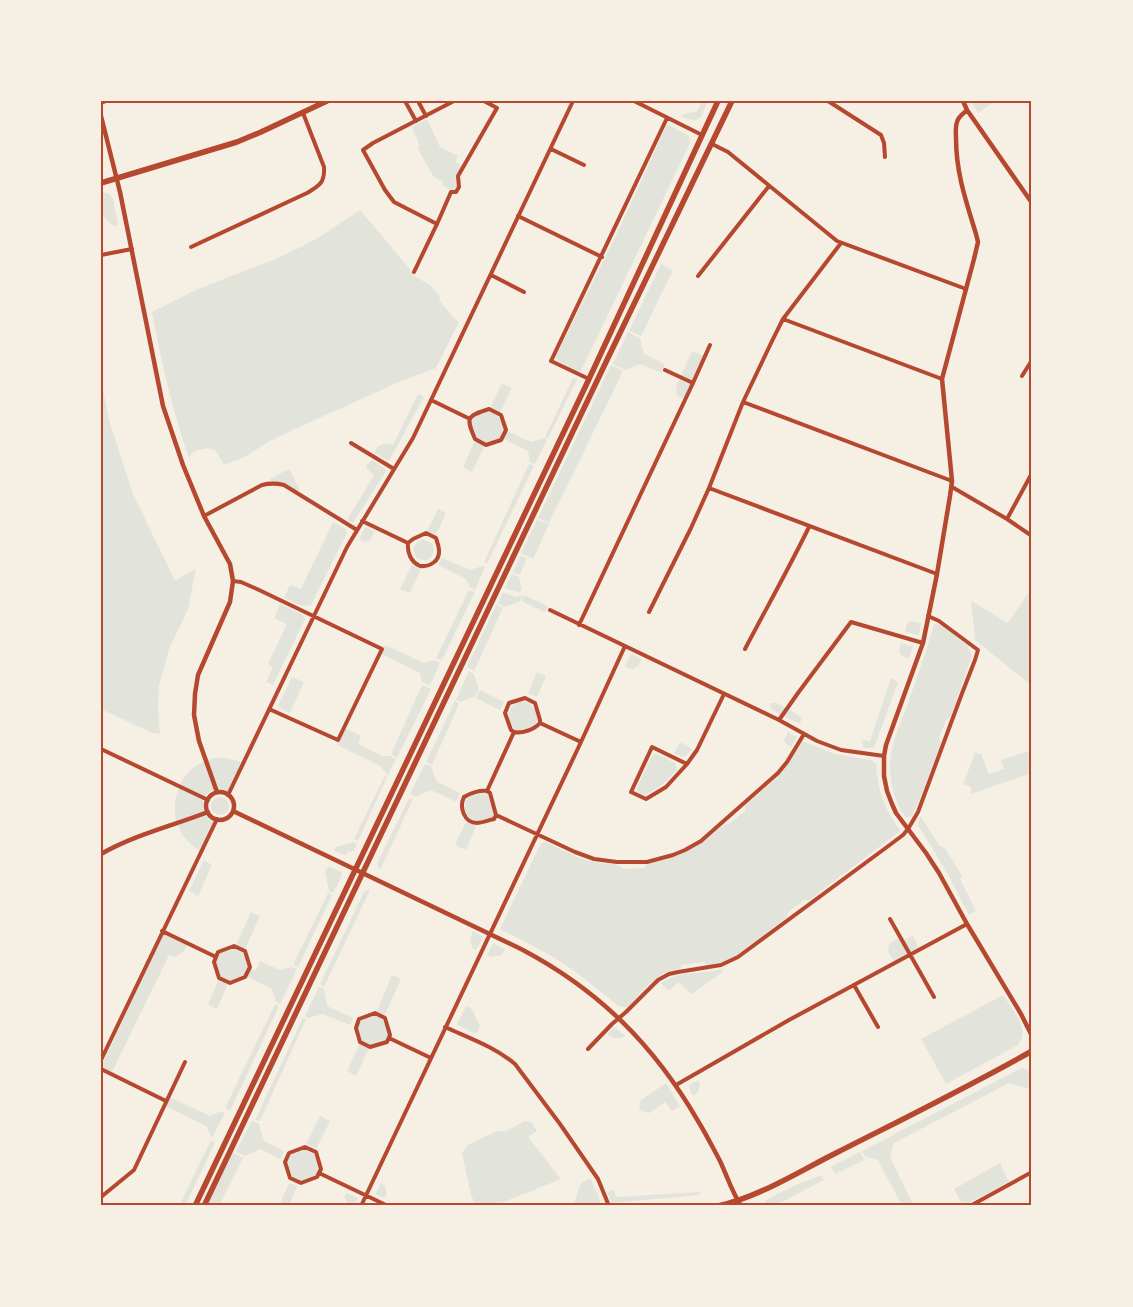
<svg xmlns="http://www.w3.org/2000/svg" width="1133" height="1307" font-family="Ubuntu,sans-serif">
<rect width="100%" height="100%" fill="#f6efe4"/>
<path fill="#e2e4dc" d="M702,101H708L701,117L697,119L696,121L682,117V115L697,111Z
M974,101H996L978,113L972,103Z
M427,119L440,147L458,156L455,162L462,166L455,178L458,184L455,190H452L442,185L444,182L433,176L418,149V147L420,146L412,127Z
M667,124L689,136L690,143L581,371L578,372L575,371L557,360L556,356L620,227Z
M101,192L110,194L113,199L118,225L114,226L101,215Z
M360,210L409,268L414,276L430,285L440,296L439,300L454,318L459,322L436,368L399,382L295,429L270,441L245,457L224,465C217,452 215,445 199,450C194,452 191,453 189,458C172,409 161,362 152,312L198,289L273,260L301,247L318,238Z
M661,264L673,270L641,336L629,331Z
M628,332L640,338L644,354L665,364L662,373L640,364L625,370L613,364Z
M692,351L704,356L693,381L681,376Z
M611,365L623,371L549,523L538,518Z
M573,378L577,380L548,438L545,437Z
M101,379L109,420L133,494L175,581L196,568L188,609L169,649L159,686L158,707L160,734L150,732L101,709Z
M680,379L692,384L684,399L677,396L676,386Z
M502,383L512,388L500,413L490,408Z
M418,394L424,397L389,461L374,453L378,446L387,443L393,445Z
M488,411L499,417L504,429L499,439L486,443L476,438L470,424L475,415Z
M506,431L532,442L544,438L547,440L535,464L530,462L528,451L503,439Z
M475,441L485,445L472,472L463,467Z
M372,460L387,470L353,523L347,520L374,475L367,469L366,466Z
M529,464L534,466L487,564L484,562Z
M289,469L299,488L297,492L271,482L270,479Z
M438,509L446,513L436,535L427,531Z
M537,520L549,524L533,559L521,553Z
M333,522L346,529L347,533L311,605C303,609 292,601 284,598L290,585L301,589Z
M365,527L375,531L370,540L364,542L359,539Z
M423,539L433,544C435,552 433,557 426,561L416,557L413,549L417,542Z
M520,556L527,558L520,575L513,572Z
M442,558L470,570L482,566L485,567L475,590L470,587L466,579L438,565Z
M412,565L421,569L410,593L400,589Z
M512,574L519,577L522,591L517,592L505,588Z
M469,590L475,592L442,660L436,658Z
M503,592L516,597L523,595L519,602L504,607L498,603Z
M1028,593L1032,596V686L975,640L971,601L1008,623Z
M524,595L548,606L545,612L521,601Z
M280,604L303,615L305,619L273,685L266,682L273,667L268,664L287,624L274,618Z
M496,605L503,608L474,671L467,667Z
M910,621L921,623L919,634L917,635L905,632L907,623Z
M934,624L941,625L968,646L972,656L950,718L946,720L939,738L941,743L920,799L912,816L906,818C893,801 888,776 891,755C893,739 901,723 906,708C916,680 926,653 934,624Z
M901,643L913,646L909,658L903,657L899,651Z
M385,645L424,663L434,660L440,663L430,685L422,682L420,673L381,654Z
M631,654L642,659L638,666L633,669L628,668L625,666Z
M469,671L474,674L479,689L474,697L460,702L456,700Z
M537,672L546,676L537,697L528,693Z
M292,677L304,682L290,713L281,709L278,706Z
M891,678L898,682L874,748H863L862,740L870,741Z
M422,685L431,689L397,758L391,754Z
M480,690L504,702L500,710L476,698Z
M455,701L459,704L432,765L426,762Z
M522,701C533,703 535,710 538,719L535,725L518,731L513,728C507,715 506,706 522,701Z
M771,703H777L802,717L800,724L777,713L770,707Z
M345,728L361,736L358,744L382,756H390L396,759L388,775L379,765L337,745Z
M788,732L797,737L791,747L787,745L784,740Z
M803,741L835,754L871,760L876,764C878,792 884,808 900,830L899,832L808,901L804,900L788,912L787,917L737,955L724,962L707,965L704,962L681,965V968C655,973 645,988 628,1007H622L617,1005C599,990 581,975 561,962C542,950 522,940 501,930V927L541,843L546,842C561,849 577,858 593,862C603,864 617,862 623,869L644,868L647,864C669,859 690,852 708,838C715,833 721,824 730,823L745,811V806L780,774Z
M680,742L692,749L687,755L683,757L674,753Z
M1032,750V773L971,794V787L963,784L975,753L981,754L989,774L1004,769L1001,760Z
M655,754H657L675,763L677,769C670,779 655,792 643,795L638,792L637,788L652,756Z
M215,758H225L243,762L229,792C213,784 199,795 204,812L176,822C171,792 184,764 215,758Z
M425,764L431,766L437,782L460,793L456,802L431,790L415,797L410,794Z
M385,775L387,777L358,841L354,839Z
M482,793C490,793 493,805 494,813L492,817C487,818 481,822 476,821C465,819 460,802 470,796C474,794 478,794 482,793Z
M211 806a9 9 0 1 1 18 0a9 9 0 1 1-18 0Z
M409,798L413,799L380,870L377,864Z
M206,815L210,820L214,822L200,851C189,843 182,837 178,825Z
M920,816L940,846L945,848L962,876L960,879L976,911L969,915L946,871L918,825Z
M466,822L476,826L466,850L455,845Z
M353,842L357,844L353,851L348,852L345,855L334,851L336,847Z
M204,860L212,865L198,896L189,891Z
M328,866L341,872L342,875L337,886L332,893L329,891L325,872Z
M369,889L370,890L324,987L320,984L364,892Z
M328,893L332,895L298,967L293,965Z
M251,912L260,916L245,949L236,945Z
M473,931L483,937L476,950L472,948L470,939Z
M164,932L187,945L184,951L175,957L169,955L112,1072L101,1067Z
M913,936L919,948L894,961L888,952L889,944L899,938L901,941Z
M493,943L505,949L502,955L492,957L487,955Z
M234,948L244,952L249,967L246,976L230,982L220,977L215,962L219,953Z
M260,961L280,970L292,967L297,969L280,1004L276,1002L272,989L247,977L251,969L255,971Z
M722,969L723,972L691,994L678,982L671,989L667,990L661,983C678,970 702,975 722,969Z
M392,975L401,979L384,1017L376,1013Z
M219,979L228,984L217,1009L208,1004Z
M319,987L324,989L327,1006L353,1018L350,1025L323,1014L308,1018L305,1016Z
M1003,995C1012,1009 1031,1030 1018,1045L946,1084L921,1039Z
M275,1004L279,1006L230,1111L225,1108Z
M466,1006L472,1009L480,1026L476,1034L457,1025Z
M375,1015L384,1019L388,1035L386,1041L371,1046L361,1041L357,1028L361,1020Z
M303,1018L306,1019L260,1121L255,1120Z
M614,1027L625,1036C619,1040 612,1038 607,1034Z
M360,1043L369,1048L356,1076L347,1071Z
M1022,1068L1032,1072V1097L1029,1089L1009,1083L894,1143L890,1157L914,1206H902L878,1160L865,1156L862,1151Z
M698,1080L700,1084L698,1092L693,1096L689,1087V1085Z
M666,1083L680,1106L672,1111L665,1102L649,1113L641,1111L639,1107L641,1100Z
M169,1097L210,1116L223,1111L225,1113L212,1138L206,1126L165,1106Z
M320,1116L330,1121L316,1149L306,1144Z
M252,1120L259,1124L264,1141L284,1151L281,1159L260,1149L245,1156L236,1152Z
M525,1121L531,1122L537,1131L528,1137L561,1179L494,1206H489L487,1203L476,1206L471,1195L462,1153L468,1145L497,1131H506Z
M211,1140L215,1143L185,1206H179Z
M305,1148L316,1153L320,1169L316,1177L301,1182L292,1177L287,1162L290,1155Z
M232,1152L243,1158L219,1206H206Z
M860,1152L864,1160L835,1174L831,1167Z
M1000,1163L1009,1182L963,1206L954,1189Z
M821,1175L824,1180L774,1206H761C769,1194 807,1181 821,1175Z
M590,1178L599,1197L601,1206H573L581,1183Z
M289,1183L297,1186L289,1206H279Z
M381,1183L385,1186L387,1192L385,1198L375,1194Z
M613,1190L617,1197L700,1192V1195L612,1203L607,1192Z
M347,1193L358,1198L354,1206L347,1203L344,1197Z"/>
<g fill="none" stroke-linecap="round" stroke-linejoin="round">
<path stroke="#b5482f" stroke-width="4" d="M405,101L416,121
M418,101L426,116
M454,101L373,143L363,150L385,190L394,202L437,224L451,192H456L459,187L458,176L497,108L484,101
M634,101L702,135
M828,101L881,135L884,143L885,157
M101,103L106,101
M712,144L728,152L837,241L966,289
M551,149L584,165
M518,216L602,257
M191,247L307,193C319,186 325,183 324,167L303,113
M101,255L132,249
M414,272L437,224
M491,275L524,292
M698,276L769,186
M783,319L942,379
M665,370L693,383
M1022,376L1032,360
M589,379L551,361L667,118
M431,400L470,419
M743,402L952,481
M489,409L501,415L506,430L501,440L486,445L475,439C466,418 466,416 489,409Z
M351,443L394,469
M952,487L1007,519L1032,536
M709,488L937,574
M204,516L262,485C270,483 276,483 284,485L357,530
M1007,519L1032,473
M362,521L408,543
M426,533L436,538C437,542 439,546 439,550C440,561 430,567 420,566C411,562 407,553 408,543L413,539Z
M233,581L241,582L257,589L382,649L338,740L269,709
M550,610L779,720L817,741L841,750L884,756
M649,612L691,528L709,488L743,402L772,341L783,319L841,243
M579,625L693,383L710,345
M745,649C766,609 789,568 809,527
M779,720L798,693L851,622L923,643
M540,723L581,742
M514,732L511,730L505,713L509,703L525,698L535,703L540,720V723
M514,732C522,734 535,729 540,723
M652,747L687,764L666,787L646,799L631,792Z
M101,749L208,800
M687,764L697,750L724,694
M487,791C480,790 470,793 464,797C459,807 464,823 477,823C482,823 489,820 494,819L496,815
M487,791L514,732
M487,791L490,793L496,815
M228,795L347,547L413,438L573,101
M496,815L575,852L594,859L617,862H647L673,855L685,850L701,841L778,773L787,762L804,734
M890,919L934,997
M162,931L216,957
M234,946L245,951L250,967L245,977L230,983L219,978L214,962L218,952Z
M854,985L878,1027
M375,1013L385,1018L390,1035L387,1042L370,1047L360,1042L356,1028L359,1019Z
M445,1027C469,1038 495,1047 515,1064L560,1124L598,1179L609,1206
M389,1038L431,1058
M588,1049L612,1024L626,1012L658,980L669,974L678,972L721,965L738,957L887,847L903,835L908,829L918,812L961,696L975,660L978,650L939,621L928,616
M101,1060L217,819
M101,1069L166,1101
M676,1085L789,1020L967,924
M305,1147L316,1152L321,1169L317,1177L301,1183L290,1178L285,1162L289,1153Z
M319,1173L388,1206
M101,1197L134,1170L185,1062
M361,1206L581,742L625,646
M970,1206L1032,1172"/>
<path stroke="#b5482f" stroke-width="4.5" d="M963,101L967,110L1032,203
M967,110C963,114 958,117 957,122C955,127 956,133 956,138C956,173 966,201 976,234L978,242L974,259L942,379L952,481L950,496L937,574L923,643L886,745L884,756V776L887,791L892,804L896,813L926,853L939,873L967,924L1021,1014L1032,1036
M101,116L120,192L163,406L183,465L204,516L230,564L233,581L230,602L198,675L195,694L194,715L199,741L217,792
M206 806a14 14 0 1 1 28 0a14 14 0 1 1-28 0Z
M233,811L521,949C599,990 654,1045 698,1121C706,1134 713,1148 720,1161C727,1176 732,1192 741,1206
M101,854C134,835 172,826 208,812"/>
<path stroke="#b5482f" stroke-width="5.5" d="M101,183L237,142L261,132L327,101
M718,1206C759,1197 798,1172 836,1153C901,1120 968,1087 1032,1051"/>
<path stroke="#b5482f" stroke-width="5.5" d="M195,1206L589,379L718,101
M204,1206L606,362L732,101"/>
</g>
<rect width="1133" height="1307" fill="none" stroke="#f6efe4" stroke-width="205"/>
<rect x="102" y="102" width="928" height="1102" fill="none" stroke="#b5482f" stroke-width="2"/>
</svg>
